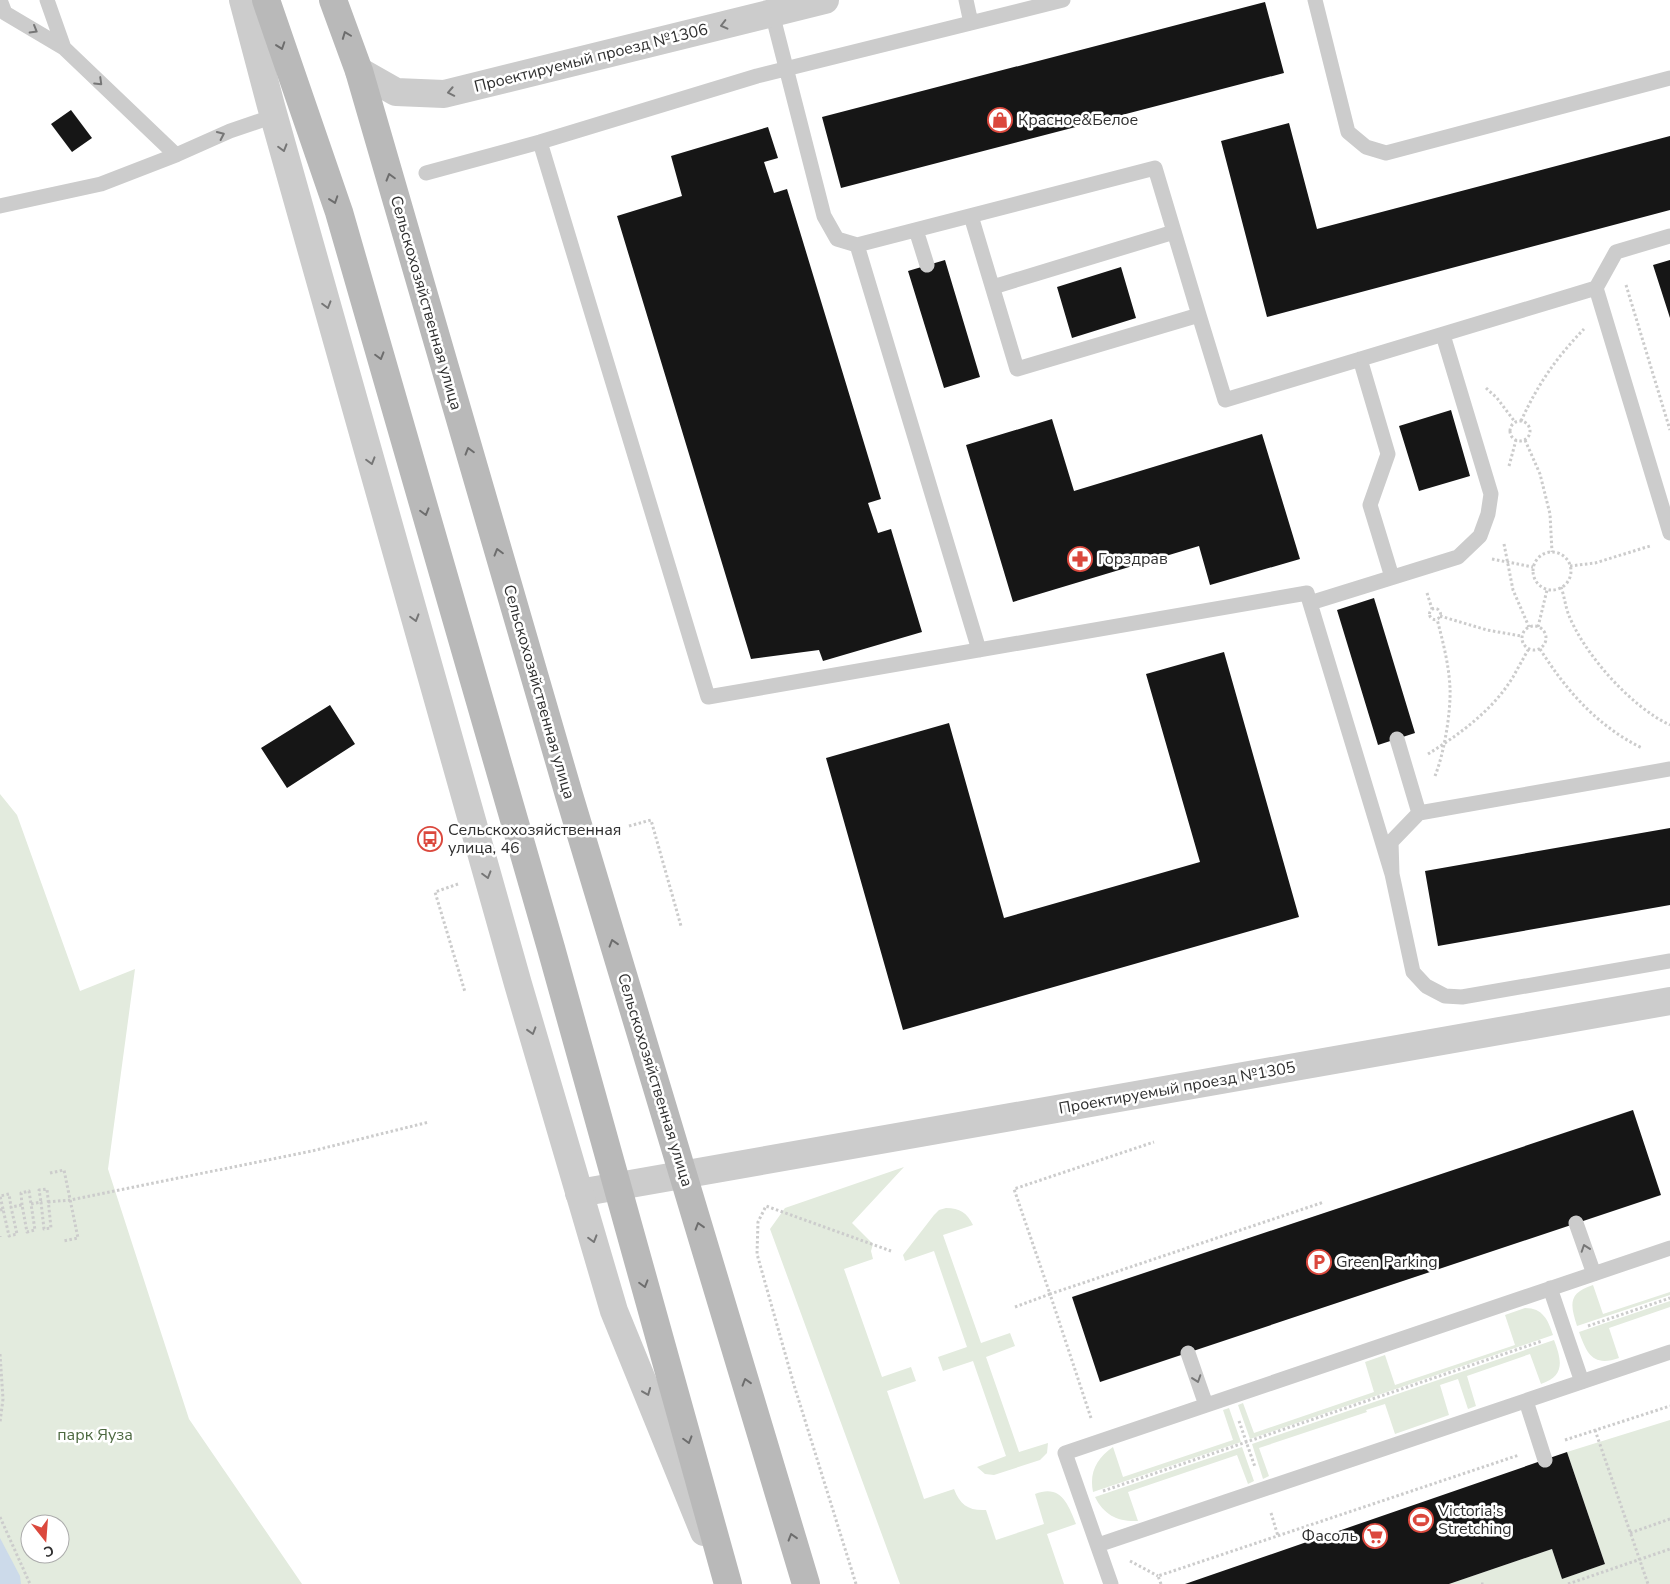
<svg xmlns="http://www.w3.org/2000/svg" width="1670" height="1584" font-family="'Nunito Sans',sans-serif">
<rect width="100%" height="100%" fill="#fff"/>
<path fill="#e3ebde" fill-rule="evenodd" d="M0,794L17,815L80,991L135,969L108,1169L189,1419L302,1584H0ZM30,1524H60V1554H30Z
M904,1167L852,1223L873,1244L871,1251L873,1259L844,1269L882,1377L911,1367L916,1381L887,1391L924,1499L954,1489C960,1505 969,1511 986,1510L996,1540L1044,1524L1035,1494C1061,1484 1068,1504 1076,1524L1047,1534L1064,1584H900L770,1229L785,1208Z
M946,1208C960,1208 967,1213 973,1225L943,1235L981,1343L1010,1333L1015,1346L986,1357L1019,1452L1048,1443L1047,1453L1040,1460L994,1475L985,1474L977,1467L1006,1456L973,1361L943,1371L938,1357L967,1347L934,1251L905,1261L903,1255L934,1215L939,1210Z
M1593,1285L1603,1314L1670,1292V1295L1577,1326C1570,1304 1568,1293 1593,1285Z
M1670,1301V1307L1609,1328L1619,1358C1593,1367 1587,1354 1579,1332Z
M1525,1308C1543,1308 1548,1320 1553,1335L1250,1439L1238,1405L1243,1403L1254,1433L1374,1392L1365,1362L1385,1355L1395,1385L1515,1345L1505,1315Z
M1554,1340C1562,1361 1565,1376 1541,1384L1530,1354L1467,1376L1476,1406L1468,1409L1458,1379L1440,1385L1449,1415L1395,1434L1385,1404L1366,1410L1367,1412L1259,1448L1269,1476L1263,1479L1252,1444Z
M1229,1408L1241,1442L1093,1492C1089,1472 1097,1458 1113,1447L1123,1477L1233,1440L1223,1410Z
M1670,1420V1584H1449L1552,1549L1562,1579L1605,1564L1567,1452Z
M1242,1447L1254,1481L1248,1484L1237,1455L1128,1492L1138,1521C1118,1522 1104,1515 1095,1497Z"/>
<path fill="#ccdaea" d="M0,1538L20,1576L21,1584H0Z"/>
<path fill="#161616" d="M1265,2L1284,73L841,188L822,117Z
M71,110L92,138L72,152L51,124Z
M1289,123L1317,229L1670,136V210L1267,317L1221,141Z
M768,127L778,158L764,162L774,193L787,189L881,499L868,503L878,533L891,529L922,632L823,661L819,650L751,659L617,216L682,196L671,156Z
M945,260L980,377L944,388L908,271Z
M1670,260V318L1653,265Z
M1121,267L1136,318L1072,338L1057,287Z
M1451,410L1470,476L1419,491L1399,426Z
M1052,419L1074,491L1262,434L1300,559L1210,585L1199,546L1013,602L966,445Z
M1374,598L1415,733L1378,745L1337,610Z
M1224,652L1299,917L903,1030L826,758L949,723L1004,918L1200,862L1146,674Z
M330,705L355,744L287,788L261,748Z
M1670,828V905L1438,946L1425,871Z
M1633,1110L1661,1195L1100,1382L1072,1297Z
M1567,1452L1605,1564L1562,1579L1552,1549L1449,1584H1185Z"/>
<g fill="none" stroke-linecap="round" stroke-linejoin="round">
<path stroke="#ccc" stroke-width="3" stroke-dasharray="2.5 2.5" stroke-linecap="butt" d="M1626,285L1670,430
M1486,388L1497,398L1515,422
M1510 431a10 10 0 1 1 20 0a10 10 0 1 1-20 0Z
M1521,421C1538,384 1556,358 1584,329
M1525,440L1540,474L1550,514L1552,552
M1509,466L1516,440
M1504,544L1513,590L1529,627
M1533 571a19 19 0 1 1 38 0a19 19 0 1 1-38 0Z
M1492,559L1533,567
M1570,566L1595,563L1650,546
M1561,587C1564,595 1565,604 1568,613C1583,653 1631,707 1670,725
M1427,593L1432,609
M1429.5 614a5.5 5.5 0 1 1 11 0a5.5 5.5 0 1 1-11 0Z
M1440,616L1487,630L1521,636
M1522 638a12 12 0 1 1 24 0a12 12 0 1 1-24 0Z
M1538,627L1547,590
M1540,649C1566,690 1597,726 1642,748
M1428,754C1460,734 1493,710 1513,677C1518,668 1523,659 1528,650
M1435,776C1444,754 1451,712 1450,688C1449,665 1443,642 1437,619
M629,826L651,820L681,926
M458,884L435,892L465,992
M50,1173L64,1170L78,1238L63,1241
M48,1202L70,1200L312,1151L429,1122
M22,1205L21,1193L29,1191L31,1204
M3,1209L0,1196L9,1194L11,1207
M0,1210L3,1209L9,1236L17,1234L11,1207L22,1205L27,1232L35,1230L31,1204L41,1202L44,1229L51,1228L47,1189L39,1190L41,1202
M0,1236V1237
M1015,1307L1050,1294L1014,1189L1154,1142
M1588,1326L1670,1298
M0,1354L3,1399L0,1422
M1091,1418L1050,1294L1324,1202
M1239,1421L1255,1467
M1595,1430L1648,1584
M1565,1440L1670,1406
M1103,1491L1542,1341
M1271,1513L1278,1536
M0,1517L30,1584
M1630,1533L1670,1519
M1130,1561L1158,1576
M856,1584L794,1385L757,1254L758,1222L766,1206L891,1251
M1161,1584L1158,1576L1519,1455
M1481,1584H1485
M1568,1584L1670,1549"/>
<path stroke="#ccc" stroke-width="15" d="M0,0L5,13L64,48L176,155
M47,0L64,48
M966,0L971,23
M1315,0L1348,132L1366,147L1386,153L1670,78
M772,13L824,216L837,239L857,245L1155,168L1199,315L1017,369L971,216
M540,142L708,697L1307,593L1392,874
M426,173L540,142L757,76L1063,0
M0,206L101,184L176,155L230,131L274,116
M916,230L927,265
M857,245L979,650
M993,287L1174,232
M1596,288L1616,252L1670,236
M1199,315L1225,400L1596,288L1670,533
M1360,359L1388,454L1370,505L1392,577
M1310,603L1458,557L1480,536L1488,514L1491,494L1443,335
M1397,739L1419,813
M1670,769L1419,813L1391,842L1392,874L1413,972L1426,986L1445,996L1462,997L1670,961
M1576,1223L1594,1274
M1550,1288L1582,1382
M1188,1353L1206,1405
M1526,1401L1545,1460
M1098,1545L1670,1352
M1111,1584L1065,1453L1670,1248"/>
<path stroke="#ccc" stroke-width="28" d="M359,71L396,92L444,94L825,0
M579,1193L1670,1001"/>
<path stroke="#ccc" stroke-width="28" d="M243,0L271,106L518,984L614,1311L704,1532"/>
<path stroke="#b9b9b9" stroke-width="28" d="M266,0L339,212L551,948L728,1584
M333,0L359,71L569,795L806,1584"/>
</g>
<defs><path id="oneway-chevron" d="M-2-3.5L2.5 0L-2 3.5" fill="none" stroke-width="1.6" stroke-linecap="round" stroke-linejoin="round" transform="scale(1.25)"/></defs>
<g stroke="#767676">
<use href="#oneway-chevron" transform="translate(724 25) rotate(166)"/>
<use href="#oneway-chevron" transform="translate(34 30) rotate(30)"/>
<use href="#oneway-chevron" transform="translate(99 82) rotate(44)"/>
<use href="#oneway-chevron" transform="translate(451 92) rotate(169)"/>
<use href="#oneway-chevron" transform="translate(221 135) rotate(-25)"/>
<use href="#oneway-chevron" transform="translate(283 148) rotate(74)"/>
<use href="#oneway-chevron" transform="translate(327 305) rotate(74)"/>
<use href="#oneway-chevron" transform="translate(371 461) rotate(74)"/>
<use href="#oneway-chevron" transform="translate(415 618) rotate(74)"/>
<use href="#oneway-chevron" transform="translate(487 875) rotate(74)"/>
<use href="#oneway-chevron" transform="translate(532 1031) rotate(73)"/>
<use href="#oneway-chevron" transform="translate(593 1239) rotate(74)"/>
<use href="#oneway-chevron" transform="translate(1585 1248) rotate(-109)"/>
<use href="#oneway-chevron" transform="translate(1197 1379) rotate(71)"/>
<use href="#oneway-chevron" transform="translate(647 1392) rotate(68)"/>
</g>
<g stroke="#6d6d6d">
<use href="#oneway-chevron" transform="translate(346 35) rotate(-111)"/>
<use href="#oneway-chevron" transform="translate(281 46) rotate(71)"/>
<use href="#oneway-chevron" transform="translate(390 177) rotate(-106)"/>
<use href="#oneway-chevron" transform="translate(334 200) rotate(71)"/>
<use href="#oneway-chevron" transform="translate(380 356) rotate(74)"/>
<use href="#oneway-chevron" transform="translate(469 451) rotate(-106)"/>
<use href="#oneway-chevron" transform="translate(425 512) rotate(74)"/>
<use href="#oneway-chevron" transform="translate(498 552) rotate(-106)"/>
<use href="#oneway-chevron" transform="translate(613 943) rotate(-107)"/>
<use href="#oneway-chevron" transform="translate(699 1226) rotate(-107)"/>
<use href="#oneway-chevron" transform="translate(644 1284) rotate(74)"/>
<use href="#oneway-chevron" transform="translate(746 1382) rotate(-107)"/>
<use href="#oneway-chevron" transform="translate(688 1440) rotate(74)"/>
<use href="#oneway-chevron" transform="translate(792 1537) rotate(-107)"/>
</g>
<defs>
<symbol id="shop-ring" viewBox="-11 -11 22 22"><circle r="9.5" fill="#fff" stroke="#db483d" stroke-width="1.5"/><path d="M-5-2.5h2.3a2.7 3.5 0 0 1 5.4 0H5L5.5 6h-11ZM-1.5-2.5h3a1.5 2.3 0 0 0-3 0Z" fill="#db483d"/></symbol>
<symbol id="pharmacy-ring" viewBox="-11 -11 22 22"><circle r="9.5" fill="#fff" stroke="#db483d" stroke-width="1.5"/><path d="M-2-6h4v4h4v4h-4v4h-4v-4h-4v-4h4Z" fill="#db483d"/></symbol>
<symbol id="bus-ring" viewBox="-11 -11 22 22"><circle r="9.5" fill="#fff" stroke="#db483d" stroke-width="1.5"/><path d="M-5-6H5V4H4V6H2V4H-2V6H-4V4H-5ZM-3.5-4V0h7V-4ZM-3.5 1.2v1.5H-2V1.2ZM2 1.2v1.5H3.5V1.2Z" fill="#db483d"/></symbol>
<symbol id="parking-ring" viewBox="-11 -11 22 22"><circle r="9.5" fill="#fff" stroke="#db483d" stroke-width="1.5"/><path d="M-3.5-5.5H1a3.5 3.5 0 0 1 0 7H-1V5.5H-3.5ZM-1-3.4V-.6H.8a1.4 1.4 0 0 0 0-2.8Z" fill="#db483d"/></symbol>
<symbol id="stadium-ring" viewBox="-11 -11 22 22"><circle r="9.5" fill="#fff" stroke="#db483d" stroke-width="1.5"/><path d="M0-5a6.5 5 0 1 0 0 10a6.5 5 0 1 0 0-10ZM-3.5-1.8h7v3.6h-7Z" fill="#db483d"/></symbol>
<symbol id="supermarket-ring" viewBox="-11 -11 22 22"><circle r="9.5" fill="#fff" stroke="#db483d" stroke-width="1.5"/><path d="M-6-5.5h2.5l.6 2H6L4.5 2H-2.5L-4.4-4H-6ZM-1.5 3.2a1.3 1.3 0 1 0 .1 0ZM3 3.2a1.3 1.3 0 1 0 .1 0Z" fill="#db483d"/></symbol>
</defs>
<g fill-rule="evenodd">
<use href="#shop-ring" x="986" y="106" width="28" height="28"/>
<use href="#pharmacy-ring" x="1066" y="545" width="28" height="28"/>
<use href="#bus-ring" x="416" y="825" width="28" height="28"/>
<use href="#parking-ring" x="1305" y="1248" width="28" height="28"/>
<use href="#stadium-ring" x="1407" y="1506" width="28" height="28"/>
<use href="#supermarket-ring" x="1361" y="1522" width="28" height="28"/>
</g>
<g text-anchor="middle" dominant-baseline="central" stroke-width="5" stroke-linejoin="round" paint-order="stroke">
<g font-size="16" fill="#2f2f2f" stroke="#fff">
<text transform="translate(591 58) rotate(-14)">Проектируемый проезд №1306</text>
<text transform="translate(426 303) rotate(74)">Сельскохозяйственная улица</text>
<text transform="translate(539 692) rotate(74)">Сельскохозяйственная улица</text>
<text transform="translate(655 1080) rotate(73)">Сельскохозяйственная улица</text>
<text transform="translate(1177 1088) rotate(-10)">Проектируемый проезд №1305</text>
</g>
<g font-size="16" fill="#2f2f2f" stroke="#fff" text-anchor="start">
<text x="1018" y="120">Красное&amp;Белое</text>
<text x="1098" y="559">Горздрав</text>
<text x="448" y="830">Сельскохозяйственная<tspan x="448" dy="18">улица, 46</tspan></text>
<text x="1336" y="1262">Green Parking</text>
<text x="1438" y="1511">Victoria's<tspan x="1438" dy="18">Stretching</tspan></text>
<text x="1358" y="1536" text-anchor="end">Фасоль</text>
</g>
<g font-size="16" fill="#4c683f" stroke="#fff">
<text x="95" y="1435">парк Яуза</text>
</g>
</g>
<g transform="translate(45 1539) rotate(163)"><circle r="24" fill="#ffffff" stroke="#acacac"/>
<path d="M0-4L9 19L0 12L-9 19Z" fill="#db483d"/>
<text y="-8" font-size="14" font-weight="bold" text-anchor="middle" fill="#2f2f2f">С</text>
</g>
</svg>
